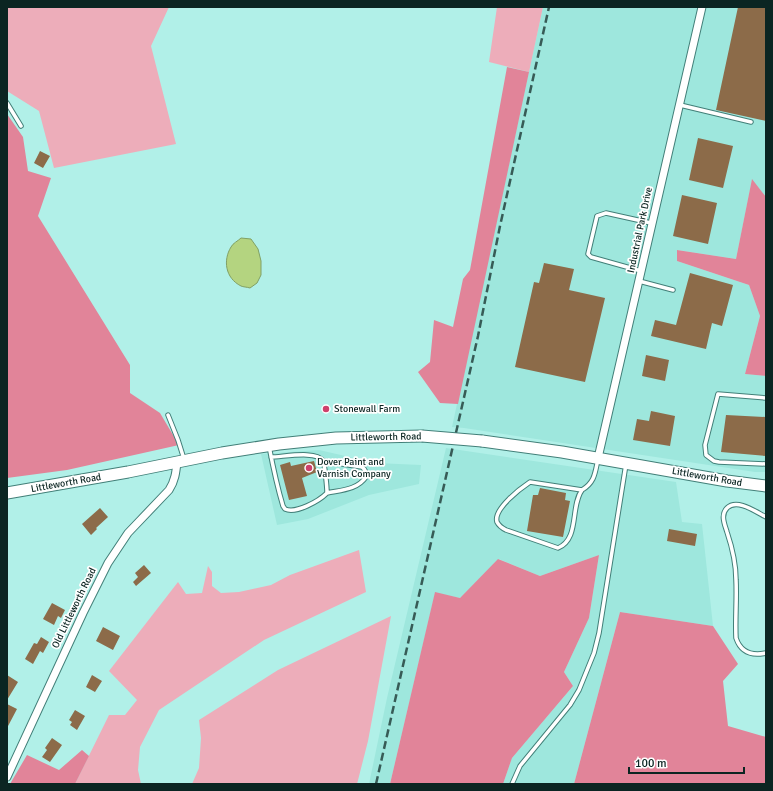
<svg xmlns="http://www.w3.org/2000/svg" width="773" height="791" font-family="Signika,sans-serif">
<rect width="100%" height="100%" fill="#b1f0e8"/>
<path fill="#9ee7dd" d="M543,7H766V197L752,180L736,259L678,250L677,261L749,285L760,316L745,374L766,376V472H755L464,428L452,427Z
M446,448L676,482L682,522L702,524L713,626L620,612L574,784H503L512,758L573,686L564,672L589,618L599,555L540,576L499,559L460,598L435,593L390,784H369L387,698Z
M319,450L376,463L421,465L419,484L369,495L308,519L277,525L261,454Z"/>
<path fill="#edadba" d="M7,7H169L151,46L176,144L54,168L39,111L7,91Z
M497,7H543L529,72L489,62Z
M359,550L366,592L264,640L159,710L140,747L138,770L141,784H75L109,715H125L137,700L109,671L178,582L186,594L202,593L208,566L212,572V586L221,593L239,592L271,585L290,575Z
M391,616L368,741L357,784H192L199,768L201,738L199,720L278,670Z"/>
<path fill="#e18499" d="M507,67L529,72L458,404L440,403L418,372L430,362L434,320L453,327L463,279L470,270Z
M7,114L23,137L28,171L51,178L38,216L130,365V393L160,413L179,445L67,470L7,478Z
M752,179L766,197V376L745,374L760,316L749,285L677,261V250L736,259Z
M599,555L589,618L564,672L573,686L512,758L503,784H390L435,592L460,598L498,559L540,576Z
M620,612L713,626L738,664L723,681L728,726L766,737V784H574Z
M82,750L89,756L75,784H10L27,755L59,770Z"/>
<path fill="#b4d480" stroke="#81a064" d="M241,238L251,239L258,249L261,261V275L257,283L250,288C247,287 243,287 241,286C225,278 223,260 231,247C233,243 238,241 241,238Z"/>
<path fill="#8c6b49" d="M738,7H766V121L716,110Z
M698,138L733,146L723,188L689,180Z
M40,151L50,156L43,168L34,163Z
M682,195L717,203L708,244L673,236Z
M544,263L574,269L569,290L605,298L585,382L515,367L534,282L539,283Z
M690,273L733,285L722,326L712,323L706,349L651,336L655,320L676,325Z
M646,355L669,360L665,381L642,376Z
M651,411L675,416L670,446L633,440L637,419L649,421Z
M726,415L766,417V456L721,452Z
M314,461L317,472L302,478L307,496L289,500L280,465L290,462L291,466Z
M540,488L566,493L565,500L570,501L563,537L527,531L533,495H538Z
M100,508L108,517L96,528L97,529L91,535L82,524Z
M669,529L697,534L695,546L667,541Z
M144,565L151,573L136,586L133,582L138,577L135,573Z
M52,603L65,610L61,618L58,616L54,625L43,619Z
M103,627L120,636L113,650L96,641Z
M41,637L49,642L43,653L40,651L33,664L25,659L34,643L37,644Z
M7,675L18,682L7,700Z
M92,675L102,681L95,692L86,687Z
M7,704L17,709L7,728Z
M75,710L85,716L77,730L70,725L72,722L69,720Z
M52,738L62,745L50,762L42,757L47,750L45,748Z"/>
<g fill="none" stroke-linecap="round" stroke-linejoin="round">
<defs>
<path id="service" d="M7,103L21,126
M680,105L751,122
M641,271L591,257L588,254L597,216L606,213L651,223
M639,281L673,290
M766,398L718,394L705,445L706,455L714,461L719,462L766,464
M168,415L178,440L184,459
M269,446C273,467 277,486 283,506L285,509C296,514 319,501 327,493C327,487 325,466 323,461C317,450 283,457 271,457
M323,461L362,467C366,470 366,472 366,477C357,490 341,490 327,493
M582,490C570,506 580,539 558,548L506,530C502,528 499,526 497,522C493,509 521,488 530,482L582,490C595,482 595,473 598,459
M766,517C756,512 737,498 727,508C720,515 725,525 727,532C732,547 736,563 736,580C737,599 735,619 736,638C741,653 752,656 766,653
M512,784L520,766L570,705L579,690L594,653L599,633L626,464"/>
<path id="minor" d="M598,458L702,7
M7,777L83,613L108,563L128,533L169,490C175,481 176,472 177,462"/>
<path id="primary" d="M482,441L562,452L727,481L766,486
M7,493L128,472L222,453L279,444L336,438L422,436"/>
</defs>
<use href="#service" stroke="#427f78" stroke-width="5.5"/>
<use href="#minor" stroke="#427f78" stroke-width="9"/>
<use href="#primary" stroke="#427f78" stroke-width="13"/>
<use href="#service" stroke="#fff" stroke-width="3.5"/>
<use href="#minor" stroke="#fff" stroke-width="7"/>
<use href="#primary" stroke="#fff" stroke-width="11"/>
<path stroke="#375b56" stroke-width="2.5" stroke-dasharray="8 4" stroke-linecap="butt" d="M376,784L478,336L500,226L549,7"/>
<defs>
<path id="primary-bridge" d="M422,436L482,441"/>
</defs>
<use href="#primary-bridge" stroke="#427f78" stroke-width="13" stroke-linecap="butt"/>
<use href="#primary-bridge" stroke="#fff" stroke-width="11"/>
</g>
<g fill="#ce406c" stroke="#fff" stroke-width="1.5">
<circle cx="326" cy="409" r="4"/>
<circle cx="309" cy="468" r="4"/>
</g>
<g text-anchor="middle" dominant-baseline="central" stroke-width="3.5" stroke-linejoin="round" paint-order="stroke">
<g font-size="10" fill="#0b2522" stroke="#fff">
<text transform="translate(640 230) rotate(-78)">Industrial Park Drive</text>
<text transform="translate(386 437) rotate(-1)">Littleworth Road</text>
<text transform="translate(707 477) rotate(10)">Littleworth Road</text>
<text transform="translate(66 483) rotate(-10)">Littleworth Road</text>
<text transform="translate(74 608) rotate(-64)">Old Littleworth Road</text>
</g>
<g font-size="10" fill="#0b2522" stroke="#fff" text-anchor="start">
<text x="334" y="409">Stonewall Farm</text>
<text x="317" y="462">Dover Paint and<tspan x="317" dy="12">Varnish Company</tspan></text>
</g>
</g>
<rect width="773" height="791" fill="none" stroke="#0b2522" stroke-width="16"/>
<path d="M629 767v6h115v-6" fill="none" stroke="#0b2522" stroke-width="2"/>
<text x="635" y="767" font-size="12" fill="#0b2522" stroke="#ffffff" stroke-width="3" paint-order="stroke">100 m</text>
</svg>
